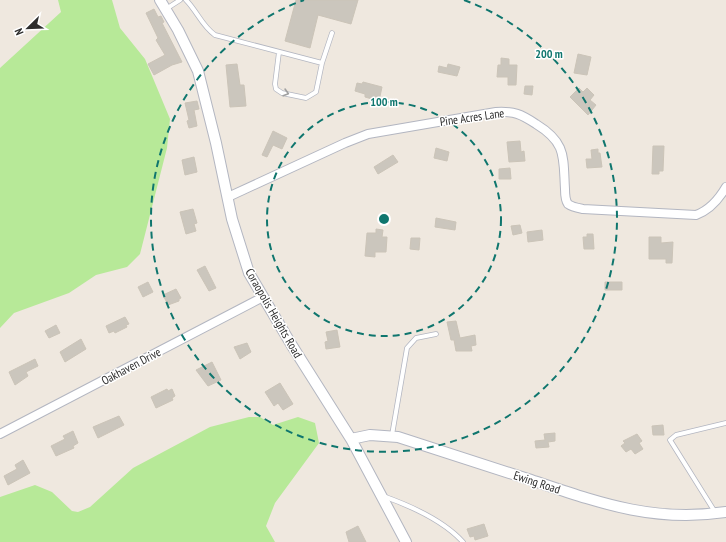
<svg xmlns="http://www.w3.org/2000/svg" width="726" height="542" font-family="'PT Sans Narrow',sans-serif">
<rect width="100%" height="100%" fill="#efe8df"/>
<path fill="#b7e998" d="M58,0H112L120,28L145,59L170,119L167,148L140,254L127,267L96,275L69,293L14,313L0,328V68L61,12Z
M249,417H260L273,425L298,417L315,423L319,443L275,503L266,526L275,542H0V497L35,485L52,492L72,511L78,512L90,507L133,468L210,427Z"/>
<path fill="#cbc6bd" stroke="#cbc4b8" d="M296,0H358L351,24L318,15L310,48L285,41Z
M154,9L158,17L161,16L164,22L162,23L182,62L172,65L154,75L148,64L165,55L156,40L158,38L146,13Z
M578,54L591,57L587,75L574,73Z
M501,58L509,59V65H517L516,85H508V77H497L498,65H501Z
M237,64L240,85H244L246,106L230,107L226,65Z
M448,64L460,67L457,76L438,72L439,66L447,68Z
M363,82L382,87L379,101L365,97V94L355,91L357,83L362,84Z
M525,86H533L532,95L524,94Z
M579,88L583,92L587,88L594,95L590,100L596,105L588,115L570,97Z
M197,101L199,109L194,110L197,126L189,128L187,121L189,120L185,103Z
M273,131L287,138L282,149L273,145L267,157L262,155Z
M520,141L521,152L524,151L525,161L509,162L507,142Z
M653,146H664L663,171H659V174H652Z
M436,148L449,152L447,161L434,158Z
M598,149V153H600L602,167L587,168L586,159H592L591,150Z
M393,155L398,162L378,174L374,167Z
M194,157L197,172L185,175L182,160Z
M510,168L511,179H499V169Z
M193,209L197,223L194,224L196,231L186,234L180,212Z
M436,218L456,222L455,230L435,227Z
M520,225L522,233L513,235L511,226Z
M376,229L383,230L382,237H387L386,252H375V257L365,256L367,233H376Z
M542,230L543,240L528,242L527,232Z
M587,234H593L594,249H584L583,237H587Z
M649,237H661V243L673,242L672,263H666V259H649Z
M411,238H420L419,250L410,249Z
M205,266L216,288L209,291L197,270Z
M148,282L153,292L143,297L138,287Z
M605,282H622V290H605Z
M176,289L181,298L179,299V301L168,305L163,295Z
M125,317L129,324L126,325L127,327L115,333L114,331L109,333L106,326Z
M456,321L460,338L475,335L476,345L471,346L472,351H456L454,340H451L447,322Z
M56,325L60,333L49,338L45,331Z
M337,330L340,347L326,349L325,342L328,341L326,332Z
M81,339L86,349L65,362L60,352Z
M247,343L251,352L240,359L234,347Z
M35,359L38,366L26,372L28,376L15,385L9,372Z
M212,362L221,380L208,386L196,370Z
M280,383L293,404L283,410L278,403L274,406L265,392Z
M167,389L168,391L172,389L175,396L172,398L173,400L156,408L151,397Z
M119,416L124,425L98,438L93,427Z
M663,425L664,435H653L652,426Z
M73,431L78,443L73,446L74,448L56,456L51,446L65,439L63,436Z
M555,433V441L548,442L549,447L536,448L535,441L545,440L544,434Z
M637,434L642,441L639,443L643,449L635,454L631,449L626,452L621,446L625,443L623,441Z
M23,460L30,473L8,485L4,476L17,469L15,465Z
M484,524L488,536L475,540L474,536L470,537L467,529Z
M358,526L366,542H349L346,532Z"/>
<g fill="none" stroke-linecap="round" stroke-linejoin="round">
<defs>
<path id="service" d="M186,0C197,11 202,26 215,35L322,63
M166,9L180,0
M279,52L275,84L276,89L282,93L306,98L316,92L322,63L332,33
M392,435L407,348L416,338L436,334
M383,496C411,506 443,520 463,542
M715,512L670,440L676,435L726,423"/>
<path id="minor" d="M228,197L345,143L368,134L496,112C514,111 521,114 536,124C567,143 563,157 565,189C565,194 565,200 568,204C572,207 578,208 583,209L696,215C710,210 719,199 726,187
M0,434L263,297"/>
<path id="tertiary" d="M160,0L178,30L198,71L216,143L232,219L249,273L291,344L351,439L406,542
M351,439L370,435L398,437C442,451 485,465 528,479C597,502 652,523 726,512"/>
</defs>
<use href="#service" stroke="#b3b6c1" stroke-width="5.5"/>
<use href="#minor" stroke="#b3b6c1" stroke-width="10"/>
<use href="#tertiary" stroke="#b3b6c1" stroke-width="12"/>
<use href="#service" stroke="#fff" stroke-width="4"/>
<use href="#minor" stroke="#fff" stroke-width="8"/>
<use href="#tertiary" stroke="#fff" stroke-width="10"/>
</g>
<defs><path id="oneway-chevron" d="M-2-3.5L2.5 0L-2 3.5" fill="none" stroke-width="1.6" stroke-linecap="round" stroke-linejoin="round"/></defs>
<use stroke="#a0a0a0" href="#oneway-chevron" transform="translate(286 93) rotate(16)"/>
<g fill="none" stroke="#0f766e" stroke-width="2" stroke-dasharray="7 5">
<circle cx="384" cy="219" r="117"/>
<path d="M464 0A233 233 0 1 1 304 0"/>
</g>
<g text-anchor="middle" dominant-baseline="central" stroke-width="3" stroke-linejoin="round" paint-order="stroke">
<g font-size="12" fill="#2d2d2d" stroke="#fff">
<text transform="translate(472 117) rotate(-8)">Pine Acres Lane</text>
<text transform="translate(274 313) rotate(60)">Coraopolis Heights Road</text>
<text transform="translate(131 366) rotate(-28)">Oakhaven Drive</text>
<text transform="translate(537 482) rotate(18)">Ewing Road</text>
</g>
</g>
<circle cx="384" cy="219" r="6" fill="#0f766e" stroke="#fff" stroke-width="2"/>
<g font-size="12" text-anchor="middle" font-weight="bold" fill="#0f766e" stroke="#fff" stroke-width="3" stroke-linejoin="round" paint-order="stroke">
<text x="549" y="58">200 m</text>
<text x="384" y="106">100 m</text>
</g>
<g transform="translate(28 28) rotate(247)" stroke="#ffffff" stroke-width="3" paint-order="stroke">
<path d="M0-3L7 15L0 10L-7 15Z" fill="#2d2d2d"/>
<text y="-6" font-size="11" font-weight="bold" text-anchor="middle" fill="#2d2d2d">N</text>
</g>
</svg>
